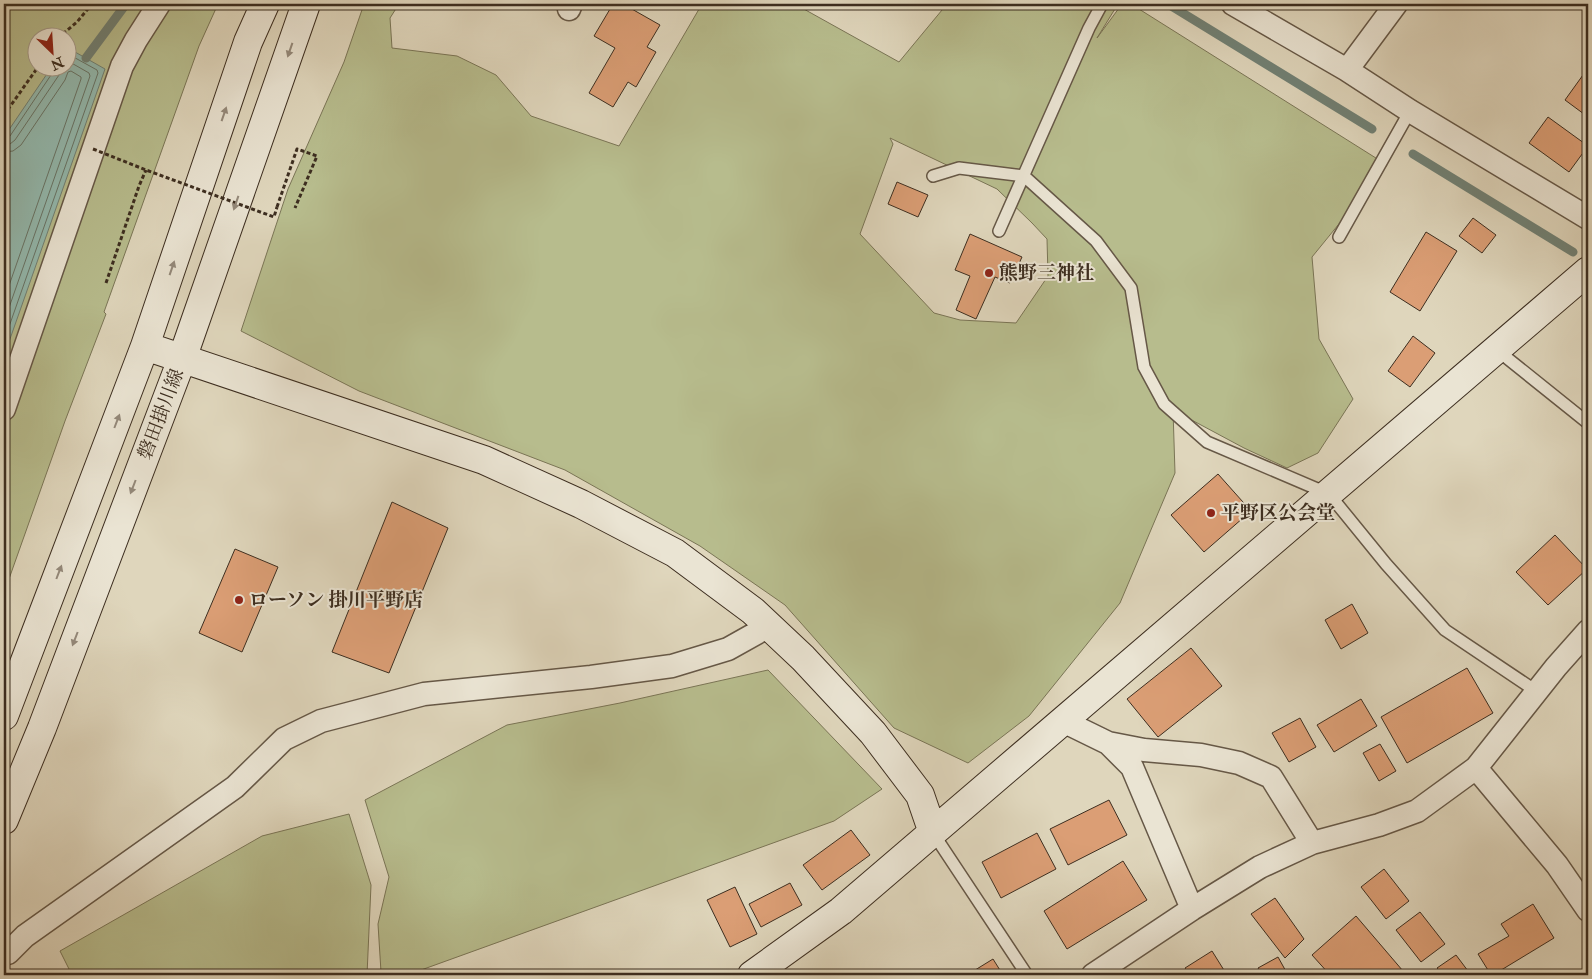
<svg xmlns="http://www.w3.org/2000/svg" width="1592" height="979" font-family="'IM FELL Double Pica','Noto Serif JP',serif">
<rect width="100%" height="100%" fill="#dfd6bc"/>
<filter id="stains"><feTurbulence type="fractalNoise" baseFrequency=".004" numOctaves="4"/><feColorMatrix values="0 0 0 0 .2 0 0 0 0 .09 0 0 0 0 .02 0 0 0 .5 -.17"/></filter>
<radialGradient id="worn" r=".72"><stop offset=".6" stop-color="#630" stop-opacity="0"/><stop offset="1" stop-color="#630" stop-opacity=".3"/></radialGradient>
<path fill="#b7bc8d" stroke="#7a7556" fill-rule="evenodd" d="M4,4H218L199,46L104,312L106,314L65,421L4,593ZM38,38H68V68H38Z
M364,4H399L390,18L392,48L457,56L496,75L531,116L619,146L702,4H804L802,8L899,62L947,4H1118L1097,38L1122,4H1131L1387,165L1312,257L1319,339L1353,399L1318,453L1287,468L1244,448L1173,410L1175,473L1120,603L1029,716L968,763L894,728L785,605L700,546L565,470L359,391L241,331L288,189L344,62ZM890,138L997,189L1032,223L1047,239L1048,276L1016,323L960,320L934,313L860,234L893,144Z
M768,670L882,789L834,821L410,974L381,972L378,924L389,877L365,800L507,725L620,703Z
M349,814L371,885L367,975H210L202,972L203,975H72L60,951L262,836Z"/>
<path fill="#93b9ae" stroke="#718175" d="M68,48L105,69L4,356V137L51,68H68Z"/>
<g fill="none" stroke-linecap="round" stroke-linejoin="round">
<path stroke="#687467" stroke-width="1" d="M4,139L10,136L53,72L54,68
M4,145L10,144L15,140L59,75L61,68
M4,152L13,151L21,145L65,80L68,72L71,71L81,77V79L4,300
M4,322L90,76L89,73L68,61
M4,341L98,73L97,70L68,54"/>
<path stroke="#718175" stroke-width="9" d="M1168,4L1372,129
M86,58L126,4
M1413,154L1573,252"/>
</g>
<path fill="#db9e75" stroke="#3d2e20" d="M613,4H623L660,25L647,47L656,52L636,87L628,82L613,107L589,93L615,48L594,36Z
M1588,68V117L1565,100Z
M1548,117L1588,146L1569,172L1529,143Z
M897,182L928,195L918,217L888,204Z
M1473,218L1496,235L1482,253L1459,236Z
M1426,232L1457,251L1420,311L1390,292Z
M970,234L1022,257L1010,283L995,277L976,319L956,310L970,276L955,270Z
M1413,336L1435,353L1410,387L1388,371Z
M1218,474L1251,511L1204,552L1171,515Z
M392,502L448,528L389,673L332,652Z
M1555,535L1587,569L1548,605L1516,572Z
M235,549L278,567L242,652L199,633Z
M1352,604L1368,633L1341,649L1325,620Z
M1191,648L1222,686L1158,737L1127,699Z
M1467,668L1493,713L1407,763L1381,717Z
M1361,699L1377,726L1334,752L1317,725Z
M1300,718L1316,747L1289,762L1272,733Z
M1380,744L1396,771L1379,781L1363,753Z
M1109,800L1127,835L1068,865L1050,829Z
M851,830L870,855L822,890L803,865Z
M1037,833L1056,869L1001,898L982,862Z
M1123,861L1147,900L1067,949L1044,911Z
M1384,869L1409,901L1386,919L1361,887Z
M790,883L802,905L761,927L749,904Z
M735,887L757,934L730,947L707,900Z
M1275,898L1304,939L1285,958L1251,914Z
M1533,904L1554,938L1493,975H1491L1478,954L1509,936L1501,924Z
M1420,912L1445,944L1421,962L1396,930Z
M1356,916L1403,971L1399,975H1330L1312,955Z
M1212,951L1227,975H1190L1185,968Z
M1456,955L1471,975H1443L1437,968Z
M1278,957L1288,975H1262L1258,968Z
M993,959L1003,975H967Z"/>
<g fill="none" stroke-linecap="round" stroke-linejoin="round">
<defs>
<path id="lane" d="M933,176L959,168L1024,176L1096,241L1131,288L1144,367L1164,404L1207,442L1329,494L1386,564L1445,630L1536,691
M999,231L1089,28L1102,4
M1339,237L1410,111
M1497,350L1588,423
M933,833L1027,975"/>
<path id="street" d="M1233,4L1347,70L1410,111L1588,218
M569,9L571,4
M1347,70L1396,4
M4,409L122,66L136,40L159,4
M1063,721L1108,743L1144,750L1201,755L1239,763L1271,777L1312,843
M1108,743L1132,767L1192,909
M1476,768L1557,865L1588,910
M4,951L8,953L25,936L235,787L284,739L321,721L424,694L591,677L672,666L728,649L769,626
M1093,975L1192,909L1260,867L1312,843L1379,825L1417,811L1476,768L1556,667L1588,631"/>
<path id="secondary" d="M145,346L484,460L581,504L675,553L753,611L803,658L873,733L920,795L933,833
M4,716L145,346L248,42L265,4
M4,820L42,728L182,359L306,4
M752,975L841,911L1588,271"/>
</defs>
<use href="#lane" stroke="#665847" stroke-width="14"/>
<use href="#street" stroke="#665847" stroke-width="25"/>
<use href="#secondary" stroke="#3d2e20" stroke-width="30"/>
<path stroke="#3d2e20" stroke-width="3" stroke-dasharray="4 2.5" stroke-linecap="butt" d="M58,38L77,22L92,4
M4,115L38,67
M277,207L297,149L317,156L295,208
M106,283L139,186L146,170"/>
<use href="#lane" stroke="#eae4d3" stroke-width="11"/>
<use href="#street" stroke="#eae4d3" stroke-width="22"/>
<use href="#secondary" stroke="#eae4d3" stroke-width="28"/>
<path stroke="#3d2e20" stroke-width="3" stroke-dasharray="4 2.5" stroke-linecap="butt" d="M93,149L146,170L274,217L277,207"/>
</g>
<defs><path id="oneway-solid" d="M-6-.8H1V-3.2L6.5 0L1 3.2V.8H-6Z" transform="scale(1.25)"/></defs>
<g fill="#94897a">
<use href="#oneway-solid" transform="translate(290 50) rotate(109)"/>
<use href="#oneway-solid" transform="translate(224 114) rotate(-71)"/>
<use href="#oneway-solid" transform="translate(236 203) rotate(109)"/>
<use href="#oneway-solid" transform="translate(172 268) rotate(-71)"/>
<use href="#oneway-solid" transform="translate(117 421) rotate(-69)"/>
<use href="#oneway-solid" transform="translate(133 487) rotate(111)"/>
<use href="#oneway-solid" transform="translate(59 572) rotate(-69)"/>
<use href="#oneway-solid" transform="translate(75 639) rotate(111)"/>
</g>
<g fill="#8f2418" stroke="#eae4d3" stroke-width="2">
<circle cx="989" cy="273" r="5"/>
<circle cx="1211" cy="513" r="5"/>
<circle cx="239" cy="600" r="5"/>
</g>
<g text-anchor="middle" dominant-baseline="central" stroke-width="4" stroke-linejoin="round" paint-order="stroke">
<g font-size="19" font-weight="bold" fill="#3d2e20" stroke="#eae4d3" text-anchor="start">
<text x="999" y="273">熊野三神社</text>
<text x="1221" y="513">平野区公会堂</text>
<text x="249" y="600">ローソン 掛川平野店</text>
</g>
<g font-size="19" fill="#3d2e20" stroke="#eae4d3">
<text transform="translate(161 414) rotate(-69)">磐田掛川線</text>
</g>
</g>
<rect width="1592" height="979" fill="none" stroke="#dfd6bc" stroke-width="20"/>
<rect x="5" y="5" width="1582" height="969" fill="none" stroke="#3d2e20" stroke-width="2.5"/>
<rect x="10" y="10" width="1572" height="959" fill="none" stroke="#3d2e20"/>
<g transform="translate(52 52) rotate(155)"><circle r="24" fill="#eae4d3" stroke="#a59b8b"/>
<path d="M0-4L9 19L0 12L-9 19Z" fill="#8f2418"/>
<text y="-8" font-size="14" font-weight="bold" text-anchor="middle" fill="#3d2e20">N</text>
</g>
<rect width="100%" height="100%" filter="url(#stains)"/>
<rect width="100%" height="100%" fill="url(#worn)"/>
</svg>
